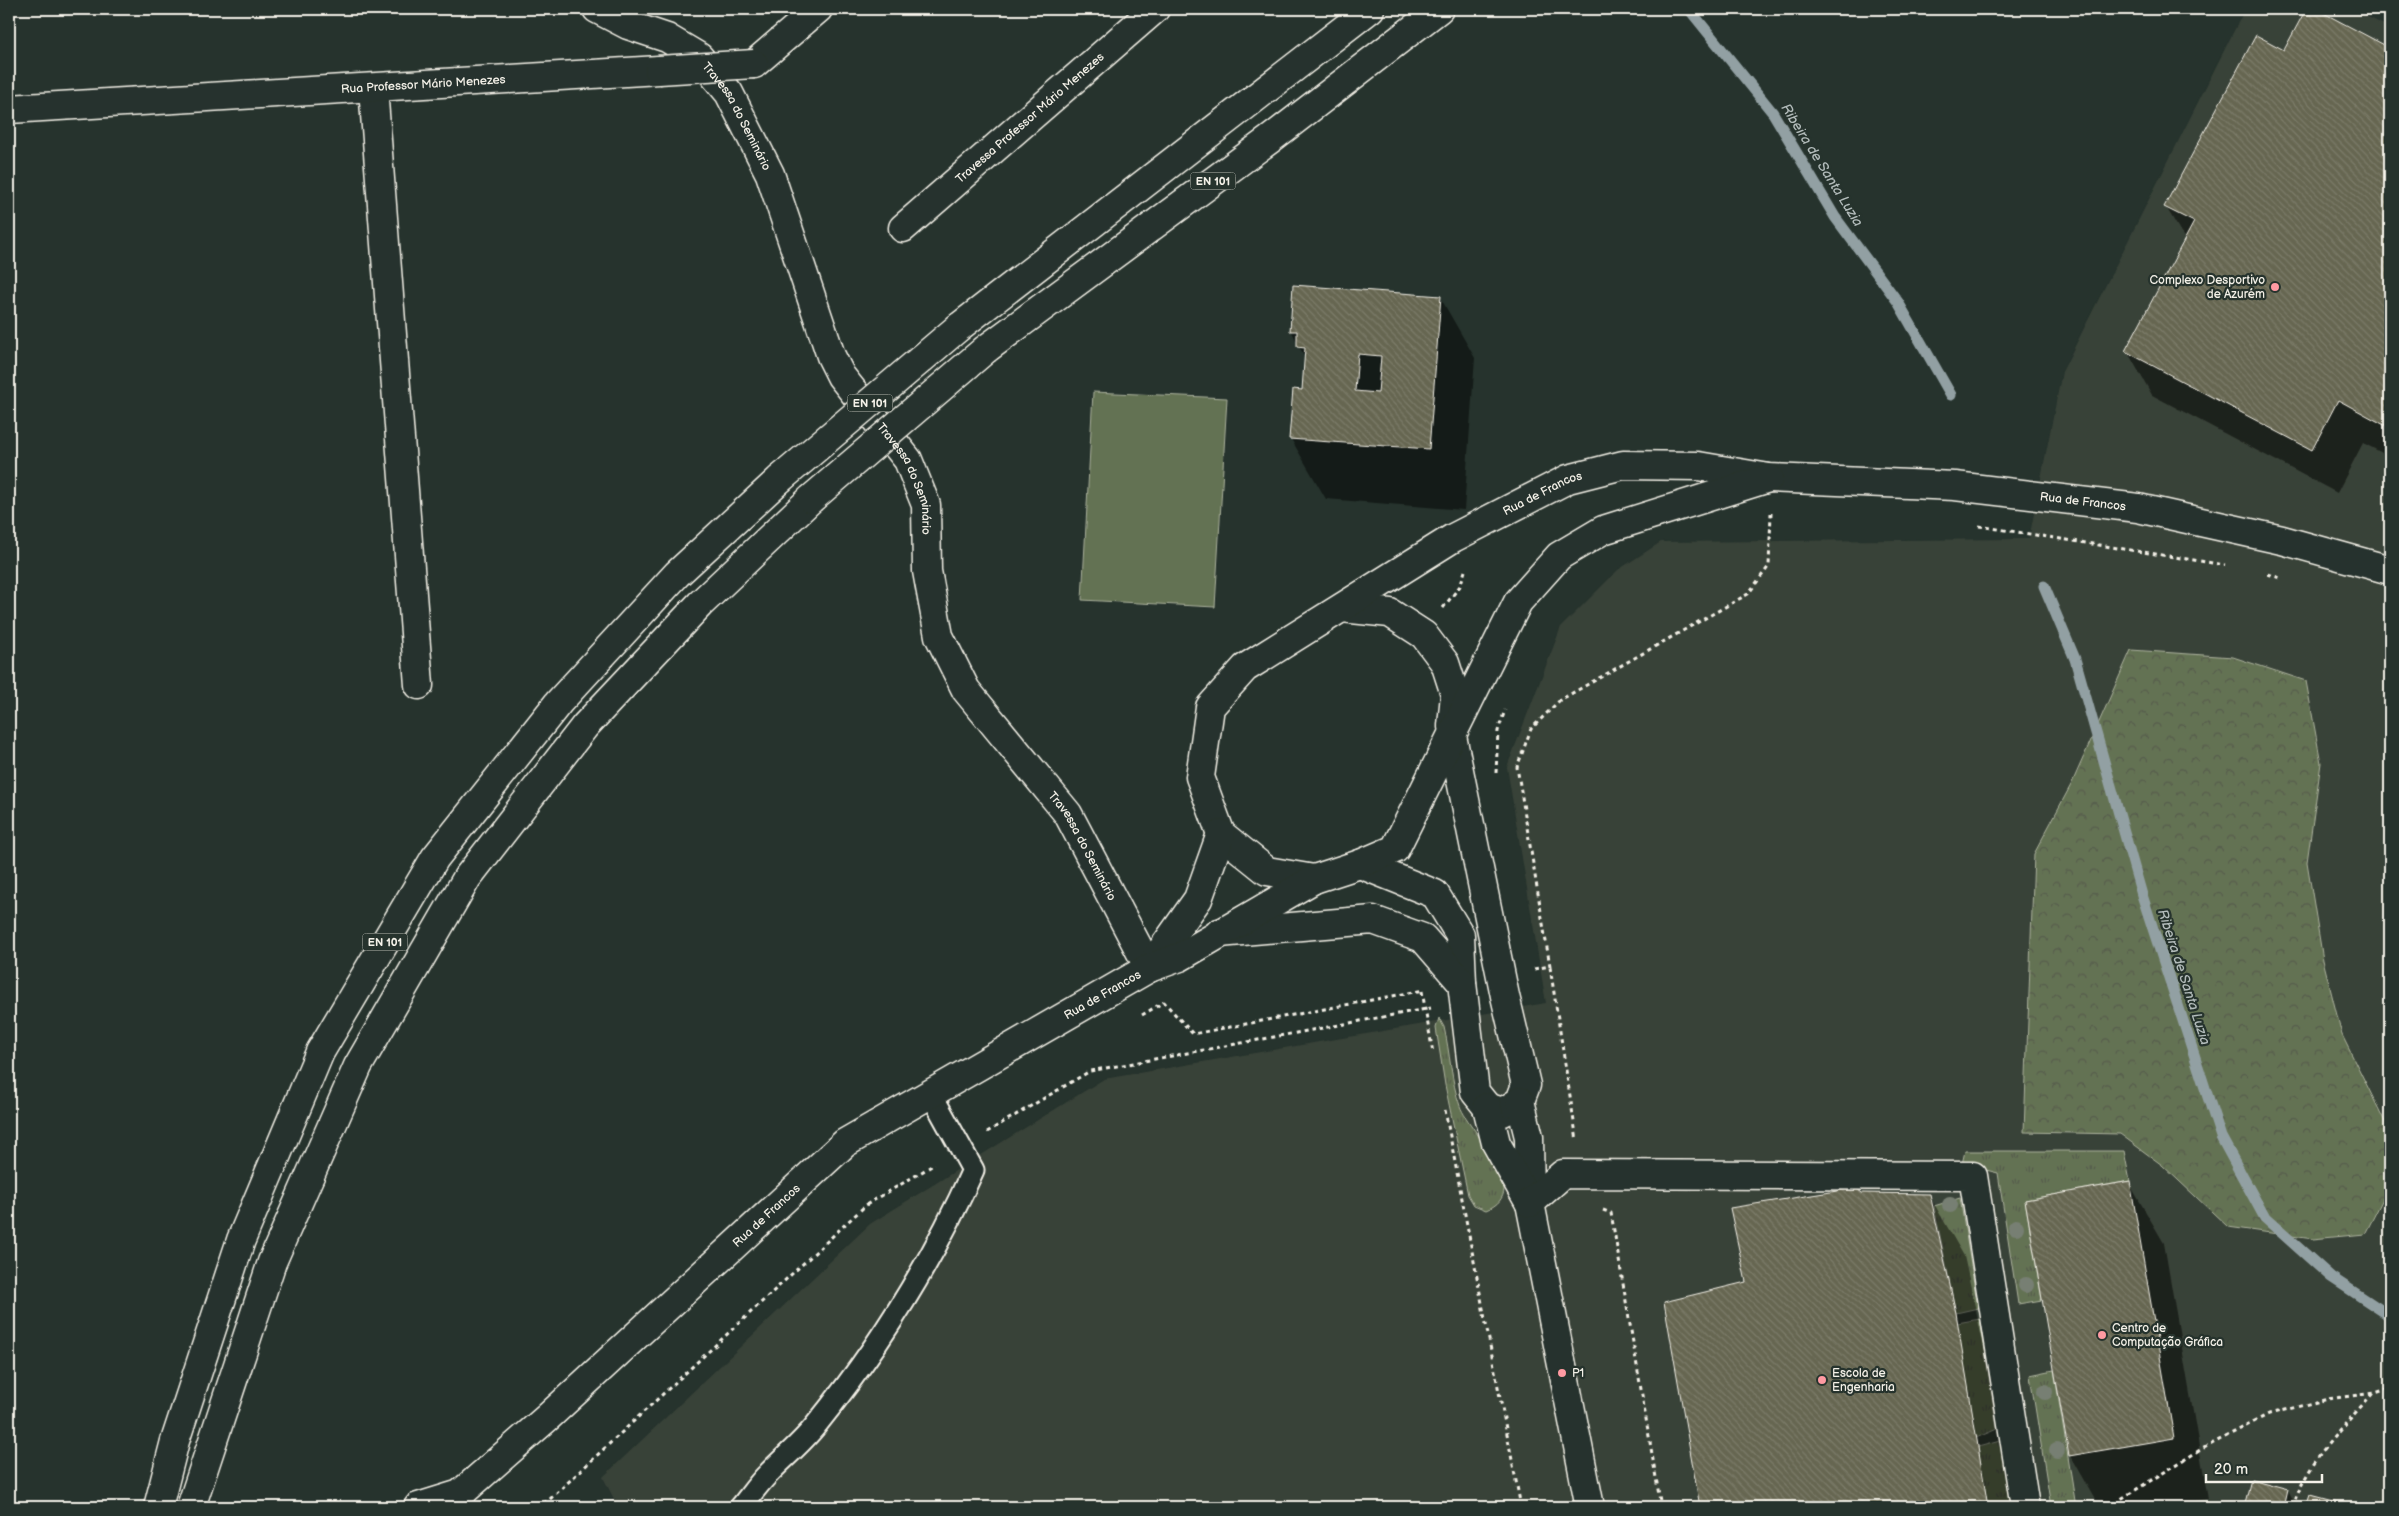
<svg xmlns="http://www.w3.org/2000/svg" width="2399" height="1516" font-family="'Balsamiq Sans',sans-serif">
<defs>
<pattern id="grass-tufts" width="24" height="20" patternUnits="userSpaceOnUse" patternTransform="scale(1.25)"><rect width="24" height="20" fill="#647253"/><path d="M3 7l-1-3M5 7V3M7 7l1-3M15 17l-1-3M17 17v-4M19 17l1-3" fill="none" stroke="#555b4c"/></pattern>
<pattern id="forest-crowns" width="20" height="18" patternUnits="userSpaceOnUse" patternTransform="scale(1.25)"><rect width="20" height="18" fill="#647253"/><path d="M2 6a3 3 0 1 1 6 0M12 15a3 3 0 1 1 6 0" fill="none" stroke="#555b4c"/></pattern>
<pattern id="building-back-hatch" width="6" height="6" patternUnits="userSpaceOnUse" patternTransform="scale(1.25)"><rect width="6" height="6" fill="#666651"/><path d="M-1 5l2 2M0 0l6 6M5-1l2 2" fill="none" stroke="#7c7c6a"/></pattern>
</defs>
<rect width="100%" height="100%" fill="#26332d"/>
<filter id="ink" filterUnits="userSpaceOnUse"><feTurbulence type="fractalNoise" baseFrequency=".02" numOctaves="2"/><feDisplacementMap in="SourceGraphic" scale="10" xChannelSelector="R" yChannelSelector="G"/><feConvolveMatrix kernelMatrix="1 2 1 2 8 2 1 2 1" color-interpolation-filters="sRGB"/></filter>
<g filter="url(#ink)">
<path fill="#394238" d="M2245,9H2352L2390,28V1507H618L603,1477L870,1224L1104,1079L1546,1003L1507,767L1561,627L1618,570L1661,542L2029,539L2062,372Z"/>
<path fill="url(#grass-tufts)" stroke="#acb29e" d="M1439,1018L1444,1027C1450,1053 1451,1081 1460,1106C1470,1133 1535,1191 1486,1210L1474,1205L1468,1195L1445,1085L1436,1028Z
M1965,1151H2124L2130,1181L2025,1200L2042,1300L2018,1304L1998,1173L1962,1164Z
M1960,1198L1978,1308L1956,1313L1934,1206Z
M1980,1319L1997,1429L1976,1438L1957,1323Z
M2054,1370L2076,1507H2051L2030,1375Z
M2000,1441L2012,1507H1988L1978,1447Z"/>
<path fill="url(#forest-crowns)" stroke="#acb29e" d="M2131,650L2233,657L2306,681L2321,763L2307,862L2323,960L2342,1035L2390,1132V1185L2365,1234L2313,1239L2228,1227L2162,1165L2120,1134L2024,1132L2034,854L2072,783Z"/>
<path fill="#647253" stroke="#acb29e" d="M1093,392L1227,398L1215,607L1082,600Z"/>
<path fill="#0007" d="M2307,9H2313L2390,50V457L2363,443L2337,493L2152,395L2127,351L2186,241L2166,207L2284,51Z
M1440,297L1475,358L1464,510L1326,499L1291,439L1303,391L1306,360L1291,330Z
M2129,1183L2164,1243L2208,1499L2159,1507H2099L2070,1456L2026,1201Z
M1862,1194L1929,1195L1964,1256L1990,1375L2012,1507H1701L1665,1303L1748,1283Z
M2252,1481L2288,1490L2297,1507H2245Z"/>
<g fill="none" stroke-linecap="round" stroke-linejoin="round">
<path stroke="#92a0a3" stroke-width="11" d="M1689,9L1773,113L1835,217L1898,302L1951,395
M2044,586L2075,659L2142,895L2221,1137L2265,1218L2331,1277L2390,1316"/>
</g>
<path fill="url(#building-back-hatch)" stroke="#f4f1e8" fill-rule="evenodd" d="M2306,9H2316L2390,48V428L2338,400L2312,450L2125,351L2194,222L2164,207L2256,35L2284,50Z
M1293,285L1441,296L1429,449L1289,439L1293,389L1302,390L1305,348L1297,347V331H1290ZM1358,354L1381,356L1378,393L1355,391Z
M2130,1181L2174,1438L2069,1456L2025,1200Z
M1856,1188L1862,1193L1930,1194L1956,1313L1988,1507H1700L1664,1302L1746,1282L1730,1208Z
M2251,1479L2288,1489L2284,1507H2244Z
M2310,1495L2348,1505V1507H2306Z"/>
<g fill="none" stroke-linecap="round" stroke-linejoin="round">
<defs>
<path id="service" d="M741,1507C750,1496 758,1484 768,1474C783,1458 802,1443 816,1425C879,1347 932,1262 973,1170L931,1094"/>
<g id="minor">
<path id="s1" d="M597,9L628,25L667,38L699,57L729,93L770,174L831,356L841,376L908,460L926,505L927,571L939,636L966,690L1068,814L1149,968"/>
<path d="M754,64L818,9"/>
<path d="M373,88L419,685"/>
<path id="s2" d="M9,109L659,70"/>
<path id="s3" d="M903,228L1155,9"/>
<path d="M1360,864L1435,894L1460,935L1462,983"/>
<path d="M1219,933L1373,920L1423,938L1462,983L1475,1092L1487,1107L1503,1112L1520,1101L1526,1085L1505,996L1452,736"/>
<path d="M1520,1101L1529,1137L1530,1203L1590,1507"/>
<path d="M1487,1107L1496,1143L1529,1202"/>
<path d="M1530,1203L1563,1174L1973,1176L2025,1507"/>
</g>
<g id="tertiary">
<path d="M1342,608L1390,613L1424,635L1445,663L1455,694L1452,726"/>
<path id="s4" d="M1314,879L1267,871L1221,834L1200,777L1210,707L1245,668L1453,538L1568,479L1623,465L1698,466L1769,478L1955,486L2138,508L2282,540L2390,570"/>
<path d="M1149,968L1198,899L1221,834"/>
<path id="s5" d="M418,1507L460,1494L548,1417L845,1143L1149,968L1180,957L1314,879L1360,864L1395,849L1518,602L1559,556L1603,530L1769,478"/>
</g>
<path id="trunk" d="M959,327L1370,9
M986,349L1273,137L1439,9
M158,1507L175,1441L241,1240L320,1052L435,858L559,702L677,574L780,479
M191,1507L272,1262L358,1066L467,878L585,726L700,604L811,499"/>
</defs>
<use href="#service" stroke="#f4f1e8" stroke-width="25"/>
<use href="#minor" stroke="#f4f1e8" stroke-width="31"/>
<use href="#tertiary" stroke="#f4f1e8" stroke-width="31"/>
<use href="#trunk" stroke="#f4f1e8" stroke-width="31"/>
<path stroke="#f4f1e8" stroke-width="3" stroke-dasharray="4 4" stroke-linecap="butt" d="M1979,526L2225,565
M2268,574L2283,579
M1443,608L1460,586L1465,571
M1496,773L1498,731L1505,710
M1550,967L1577,1141
M1534,969L1550,966L1517,767L1531,729L1560,700L1748,594L1769,566L1771,513
M1422,991L1433,1053
M1142,1015L1164,1002L1193,1034L1424,990
M1445,1110L1521,1507
M987,1132L1090,1071L1431,1008
M1603,1210L1611,1213L1661,1507
M2388,1220L2390,1221
M536,1507L549,1500L866,1205L935,1164
M2108,1507L2200,1450L2269,1414L2328,1399L2374,1393L2390,1388
M2293,1507C2305,1462 2343,1428 2373,1393"/>
<use href="#service" stroke="#26332d" stroke-width="21"/>
<use href="#minor" stroke="#26332d" stroke-width="28"/>
<use href="#tertiary" stroke="#26332d" stroke-width="28"/>
<use href="#trunk" stroke="#26332d" stroke-width="28"/>
<defs>
<path id="minor-bridge" d="M659,70L754,64"/>
<path id="trunk-bridge" d="M780,479L959,327
M811,499L986,349"/>
</defs>
<use href="#minor-bridge" stroke="#f4f1e8" stroke-width="31" stroke-linecap="butt"/>
<use href="#trunk-bridge" stroke="#f4f1e8" stroke-width="31" stroke-linecap="butt"/>
<use href="#minor-bridge" stroke="#26332d" stroke-width="28"/>
<use href="#trunk-bridge" stroke="#26332d" stroke-width="28"/>
</g>
<g fill="#777f73">
<circle cx="1950" cy="1205" r="8"/>
<circle cx="2016" cy="1227" r="8"/>
<circle cx="2026" cy="1285" r="8"/>
<circle cx="2045" cy="1392" r="8"/>
<circle cx="2057" cy="1450" r="8"/>
</g>
</g>
<g fill="#ff9aa2" stroke="#26332d" stroke-width="2">
<circle cx="2275" cy="287" r="5"/>
<circle cx="2102" cy="1335" r="5"/>
<circle cx="1562" cy="1373" r="5"/>
<circle cx="1822" cy="1380" r="5"/>
</g>
<g text-anchor="middle" dominant-baseline="central" stroke-width="4.5" stroke-linejoin="round" paint-order="stroke">
<g fill="#26332d" stroke="#b6b8b0" stroke-width="1">
<rect x="1190.5" y="172.5" width="45" height="17" rx="4"/>
<rect x="847.5" y="394.5" width="45" height="17" rx="4"/>
<rect x="362.5" y="933.5" width="45" height="17" rx="4"/>
</g>
<g font-size="11" font-weight="bold" fill="#f4f1e8">
<text x="1213" y="181">EN 101</text>
<text x="870" y="403">EN 101</text>
<text x="385" y="942">EN 101</text>
</g>
<g font-size="12" fill="#f4f1e8" stroke="#26332d">
<text stroke="none"><textPath href="#s2" startOffset="415">Rua Professor Mário Menezes</textPath></text>
<text stroke="none"><textPath href="#s1" startOffset="184">Travessa do Seminário</textPath></text>
<text stroke="none"><textPath href="#s3" startOffset="168">Travessa Professor Mário Menezes</textPath></text>
<text stroke="none"><textPath href="#s1" startOffset="589">Travessa do Seminário</textPath></text>
<text stroke="none"><textPath href="#s4" startOffset="636">Rua de Francos</textPath></text>
<text stroke="none"><textPath href="#s4" startOffset="1184">Rua de Francos</textPath></text>
<text stroke="none"><textPath href="#s1" startOffset="1009">Travessa do Seminário</textPath></text>
<text stroke="none"><textPath href="#s5" startOffset="862">Rua de Francos</textPath></text>
<text stroke="none"><textPath href="#s5" startOffset="458">Rua de Francos</textPath></text>
</g>
<g font-size="12" fill="#f4f1e8" stroke="#26332d" text-anchor="start">
<text x="2265" y="280" text-anchor="end">Complexo Desportivo<tspan x="2265" dy="14">de Azurém</tspan></text>
<text x="2112" y="1328">Centro de<tspan x="2112" dy="14">Computação Gráfica</tspan></text>
<text x="1572" y="1373">P1</text>
<text x="1832" y="1373">Escola de<tspan x="1832" dy="14">Engenharia</tspan></text>
</g>
<g font-size="14" font-style="italic" fill="#b2bbba" stroke="#26332d">
<text transform="translate(1822 165) rotate(58)">Ribeira de Santa Luzia</text>
<text transform="translate(2184 977) rotate(72)">Ribeira de Santa Luzia</text>
</g>
</g>
<rect width="2399" height="1516" fill="none" stroke="#26332d" stroke-width="30"/>
<rect x="15" y="15" width="2369" height="1486" fill="none" stroke="#f4f1e8" stroke-width="2" filter="url(#ink)"/>
<path d="M2206 1474v8h116v-8" fill="none" stroke="#f4f1e8" stroke-width="2.5"/>
<text x="2214" y="1474" font-size="15" fill="#f4f1e8" stroke="#26332d" stroke-width="4" paint-order="stroke">20 m</text>
</svg>
